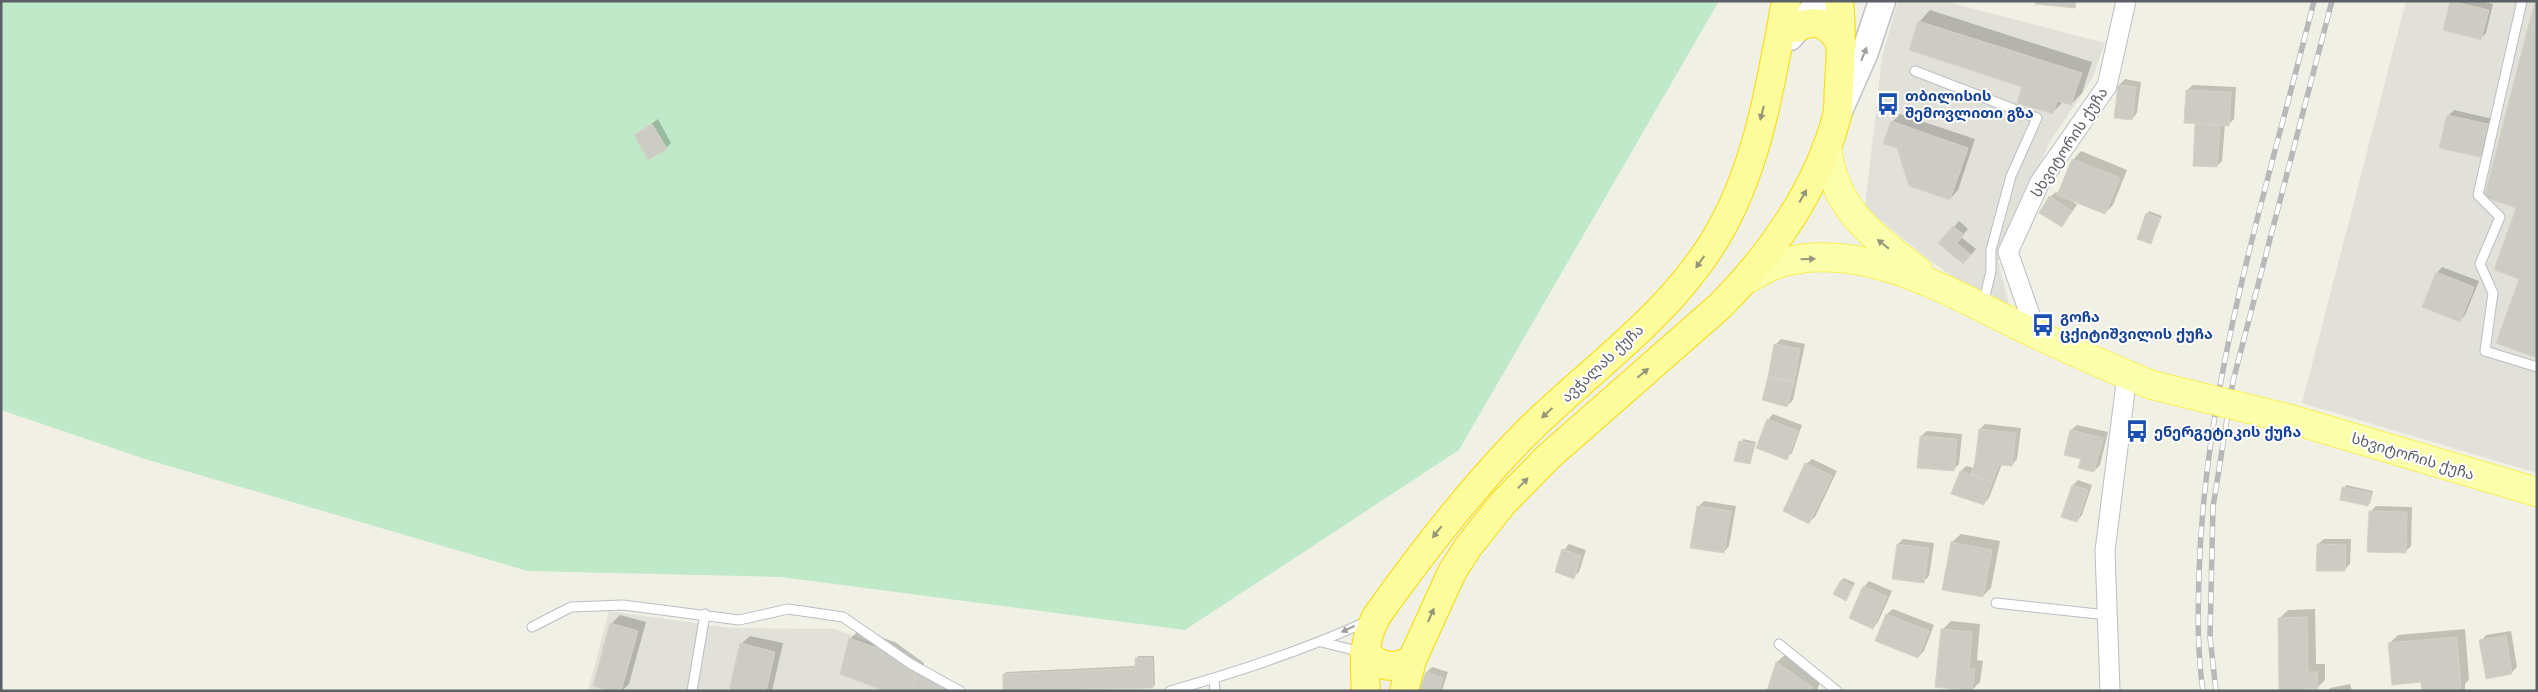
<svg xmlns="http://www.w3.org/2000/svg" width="2538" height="692" font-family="'PT Sans','Noto Sans Georgian',sans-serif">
<rect width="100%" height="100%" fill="#f0f0e5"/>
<path fill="#e1e1d9" d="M1898,1H1944L2105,43L2092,79L2049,143L1998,260L2009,305L1964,285L1928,259L1865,207L1882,57Z
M2406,1H2537V473L2302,403Z
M609,611L729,628L835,629L884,647L952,691H588Z"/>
<path fill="#c0e9c9" d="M1,1H1719L1459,450L1185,630L781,577L528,571L145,459L1,410Z"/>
<path fill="#0003" d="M2451,1H2481L2493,4L2486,33L2481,38L2444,29Z
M1930,10L2092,62L2082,93L2071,104L2063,102L2052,113L2024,86L1919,22Z
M2125,79L2141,82L2137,113L2132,119L2115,117L2119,85Z
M2193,85L2236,87L2234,119L2229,124H2225L2222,161L2217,166L2194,165L2197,122L2187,90Z
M2454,110L2493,119L2486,150L2480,156L2448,116Z
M1900,114L1975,139L1958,190L1950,199L1892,122Z
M658,119L671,143L666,148L636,135Z
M2081,151L2127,170L2113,205L2105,213L2071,200L2077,205L2062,225L2050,197L2056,192L2059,194L2073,160Z
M2149,211L2162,216L2151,243L2147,214Z
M1959,221L1968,229L1961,237L1976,249L1969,257L1940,243Z
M2442,267L2479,281L2465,315L2460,321L2437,273Z
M1781,339L1805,344L1793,400L1787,406L1775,345Z
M1773,414L1802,425L1792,453L1786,458L1768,420Z
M1985,424L2021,428L2017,459L2012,465L2002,464L1989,498L1984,504L1953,493L1961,471L1966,466L1974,468L1980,429Z
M2077,425L2108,432L2100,465L2094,471L2082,458L2071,430Z
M1927,431L1962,434L1959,464L1953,470L1921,436Z
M1743,439L1756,442L1750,463L1736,460Z
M1812,459L1837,471L1815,517L1809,522L1806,464Z
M2078,480L2092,485L2082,515L2077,521L2073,485Z
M2346,485L2373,491L2370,503L2368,505L2344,488Z
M1704,501L1736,506L1729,546L1724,552L1698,507Z
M2376,506L2412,507L2411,546L2405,552L2370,512Z
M1961,534L2000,541L1991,588L1983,596L1952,542Z
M1903,539L1934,543L1929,576L1923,582L1898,544Z
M2324,539H2351L2350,564L2344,570L2318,544Z
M1569,544L1586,550L1579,572L1573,577L1564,550Z
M1844,578L1855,583L1848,597L1842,580Z
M1869,581L1892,591L1878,622L1873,628L1864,587Z
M1893,609L1934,625L1924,651L1918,657L1877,641L1887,614Z
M2315,609L2316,664H2325V680L2317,688L2280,689V618L2288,610Z
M620,615L646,622L629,684L622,691H614L611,624Z
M1951,621L1980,624L1977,660L1983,661L1980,682L1972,690L1942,630Z
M2465,629L2469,679L2465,684V691H2423L2422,681L2390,643L2398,635Z
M859,630L895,642L924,663L923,667L955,691H888L850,639Z
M2511,631L2517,667L2511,673L2481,641L2486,635Z
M750,636L783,643L772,691H730L741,644Z
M1786,654L1821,679L1817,691H1768L1777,662Z
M1138,656H1154L1155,685L1153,687L1005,691L1004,674L1006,672L1136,666V659Z
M1432,667L1448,672L1442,691H1420L1427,672Z
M2350,684L2352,691H2328L2330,688Z"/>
<path fill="#cdccc4" stroke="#d5d3c3" d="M2036,1H2076L2075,8L2035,4Z
M2450,1L2489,10L2481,40L2443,30Z
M2535,1H2537V358L2496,343L2519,279L2494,270L2516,208L2484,197Z
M1918,21L2082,73L2071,105L2057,101L2053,114L2017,103L2022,87L1909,50Z
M2118,85L2136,87L2132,120L2114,118Z
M2186,90L2231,92L2229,126L2184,123Z
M2447,115L2488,124L2480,157L2439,148Z
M1891,121L1968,148L1950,200L1909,186L1897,148L1883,144Z
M652,124L667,149L648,160L634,135Z
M2195,124L2220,125L2217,167L2193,166Z
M2072,159L2120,178L2105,214L2057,195Z
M2049,196L2072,211L2062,227L2039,213Z
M2146,213L2160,218L2151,244L2137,239Z
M1953,226L1964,235L1957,243L1971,255L1963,264L1938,243Z
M2436,272L2474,287L2460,322L2422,307Z
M1774,344L1800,349L1794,382L1768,377Z
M1768,377L1794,382L1787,407L1762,400Z
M1767,419L1798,431L1787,460L1756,448Z
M1979,429L2016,433L2012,466L1999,465L1992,482L1971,474L1975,462Z
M2070,430L2103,438L2094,472L2078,468L2081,459L2064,455Z
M1920,436L1957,439L1954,471L1917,468Z
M1739,441L1755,444L1750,464L1734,461Z
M1805,463L1832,476L1809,524L1783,511Z
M1960,471L1992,482L1984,505L1951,494Z
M2072,485L2088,490L2077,522L2061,517Z
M2342,487L2371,493L2368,506L2340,500Z
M1697,506L1731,511L1724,553L1690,548Z
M2369,511L2407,512L2406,553L2367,552Z
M1951,542L1992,550L1983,597L1942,590Z
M1897,544L1929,548L1924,583L1892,579Z
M2317,544L2346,545L2345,571H2316Z
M1562,549L1581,556L1574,579L1555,572Z
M1841,580L1853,586L1846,601L1833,594Z
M1863,586L1887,596L1873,629L1849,618Z
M1886,614L1929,631L1918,658L1875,641Z
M2307,617L2308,672H2317L2318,689L2279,690L2278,618Z
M610,623L638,631L621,691H609L593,686Z
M1941,629L1972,632L1969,668L1975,669L1972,691L1935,687Z
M2506,636L2512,674L2486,679L2479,640Z
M2457,637L2461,689H2456L2457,691H2422L2421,682L2392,685L2388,643Z
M849,638L886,651L916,671L910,691H885L840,674Z
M740,643L775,652L766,691H729Z
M1135,658H1152L1153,688L1003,691V674L1135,668Z
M1776,662L1813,688L1812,691H1767Z
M916,671L947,691H910Z
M1426,672L1443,678L1439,691H1419Z"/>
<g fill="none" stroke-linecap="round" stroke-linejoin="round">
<defs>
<path id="service" d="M2522,1L2478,195L2500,217L2480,264L2493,293L2485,351L2537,367
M1915,71L2037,118L2011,176L1991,250V271L1983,305
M1996,603L2107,615
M532,627L571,607L623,605L739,620L788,609L843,617L911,664L960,691
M1321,642L1362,652
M1779,644L1837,691
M1214,679L1215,691
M692,691L705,614
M1170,691C1238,672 1304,650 1368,621"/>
<path id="minor" d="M2037,335L2008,252L2040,182L2107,86L2126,1
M2110,691L2105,551L2127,375"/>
<path id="secondary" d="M1790,37L1820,1
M1839,111L1865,52L1882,1"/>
<path id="primary" d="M1827,146C1833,209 1872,235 1918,271
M1746,280C1758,273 1770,265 1784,262C1864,242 1944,289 2013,323C2059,345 2104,366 2152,385
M2290,419L2537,492"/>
<path id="trunk" d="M1796,28C1819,17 1829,25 1842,45
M1364,652C1380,667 1392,670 1412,660
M1366,691C1364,664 1363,642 1376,617C1422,552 1469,491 1525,434C1588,371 1667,318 1714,241C1758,170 1771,82 1786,1
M1404,691L1412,660L1452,572L1468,547L1503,503L1548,457L1720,306C1771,255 1818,188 1837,116C1839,106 1838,95 1839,85C1841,57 1842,30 1839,1"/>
</defs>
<use href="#service" stroke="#bcbdc4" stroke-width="11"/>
<use href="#minor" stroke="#bcbdc4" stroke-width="21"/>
<use href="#secondary" stroke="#bfc1c9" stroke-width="29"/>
<use href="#primary" stroke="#faef54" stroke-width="30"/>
<use href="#trunk" stroke="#f5dc00" stroke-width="30"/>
<use href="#service" stroke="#fff" stroke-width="9"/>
<use href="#minor" stroke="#fff" stroke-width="19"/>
<use href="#secondary" stroke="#fff" stroke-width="26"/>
<use href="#primary" stroke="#fbffab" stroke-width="28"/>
<use href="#trunk" stroke="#fdfc9c" stroke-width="28"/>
<defs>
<path id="rail" d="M2203,691C2197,649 2198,615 2199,574C2205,378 2267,190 2314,1
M2216,691L2210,637L2213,507L2233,381L2332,1"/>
</defs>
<use href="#rail" stroke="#b8b8b9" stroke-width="5.5"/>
<use href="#rail" stroke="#fff" stroke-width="4" stroke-dasharray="11" stroke-linecap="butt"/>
<defs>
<path id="primary-bridge" d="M2152,385L2290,419"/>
</defs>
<use href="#primary-bridge" stroke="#faef54" stroke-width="30" stroke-linecap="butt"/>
<use href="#primary-bridge" stroke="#fbffab" stroke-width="28"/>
</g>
<defs><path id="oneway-solid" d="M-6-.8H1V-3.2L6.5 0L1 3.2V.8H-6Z" transform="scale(1.25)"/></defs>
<g fill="#9d9fa3">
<use href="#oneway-solid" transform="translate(1864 54) rotate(-68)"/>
<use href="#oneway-solid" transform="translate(1348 629) rotate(155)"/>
</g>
<g fill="#949679">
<use href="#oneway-solid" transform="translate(1762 113) rotate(104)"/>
<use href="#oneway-solid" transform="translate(1803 196) rotate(-61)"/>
<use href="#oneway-solid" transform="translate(1700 262) rotate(125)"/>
<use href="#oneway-solid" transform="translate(1643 373) rotate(-40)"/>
<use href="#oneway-solid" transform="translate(1547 413) rotate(137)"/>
<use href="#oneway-solid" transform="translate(1523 483) rotate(-46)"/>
<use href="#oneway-solid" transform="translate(1437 532) rotate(128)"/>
<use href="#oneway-solid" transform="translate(1431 615) rotate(-66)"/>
</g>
<g fill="#94977e">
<use href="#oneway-solid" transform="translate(1883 244) rotate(-142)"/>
<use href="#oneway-solid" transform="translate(1808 259) rotate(-2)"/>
</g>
<defs>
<symbol id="bus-bare" viewBox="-9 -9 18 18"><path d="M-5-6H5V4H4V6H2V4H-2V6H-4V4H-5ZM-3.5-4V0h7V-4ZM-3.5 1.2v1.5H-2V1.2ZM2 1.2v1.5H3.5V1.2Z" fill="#1a4fb4" stroke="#fff" stroke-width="2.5" paint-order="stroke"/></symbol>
</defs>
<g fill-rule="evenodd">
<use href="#bus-bare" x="1872" y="88" width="32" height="32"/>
<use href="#bus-bare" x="2027" y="309" width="32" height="32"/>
<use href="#bus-bare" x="2121" y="415" width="32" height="32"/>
</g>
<g text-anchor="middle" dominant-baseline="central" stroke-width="4" stroke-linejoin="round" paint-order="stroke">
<g font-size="15" font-weight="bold" fill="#164399" stroke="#fff" text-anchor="start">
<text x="1905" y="95">თბილისის<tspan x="1905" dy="17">შემოვლითი გზა</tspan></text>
<text x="2060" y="316">გოჩა<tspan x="2060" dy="17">ცქიტიშვილის ქუჩა</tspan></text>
<text x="2154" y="431">ენერგეტიკის ქუჩა</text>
</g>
<g font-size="15" fill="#5c5f66" stroke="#fff">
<text transform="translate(2069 142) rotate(-57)">სხვიტორის ქუჩა</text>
<text transform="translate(1602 363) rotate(-43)">ავჭალას ქუჩა</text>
<text transform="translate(2413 456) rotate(17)">სხვიტორის ქუჩა</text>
</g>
</g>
<rect width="2538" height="692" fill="none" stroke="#5c5f66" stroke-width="5"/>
</svg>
